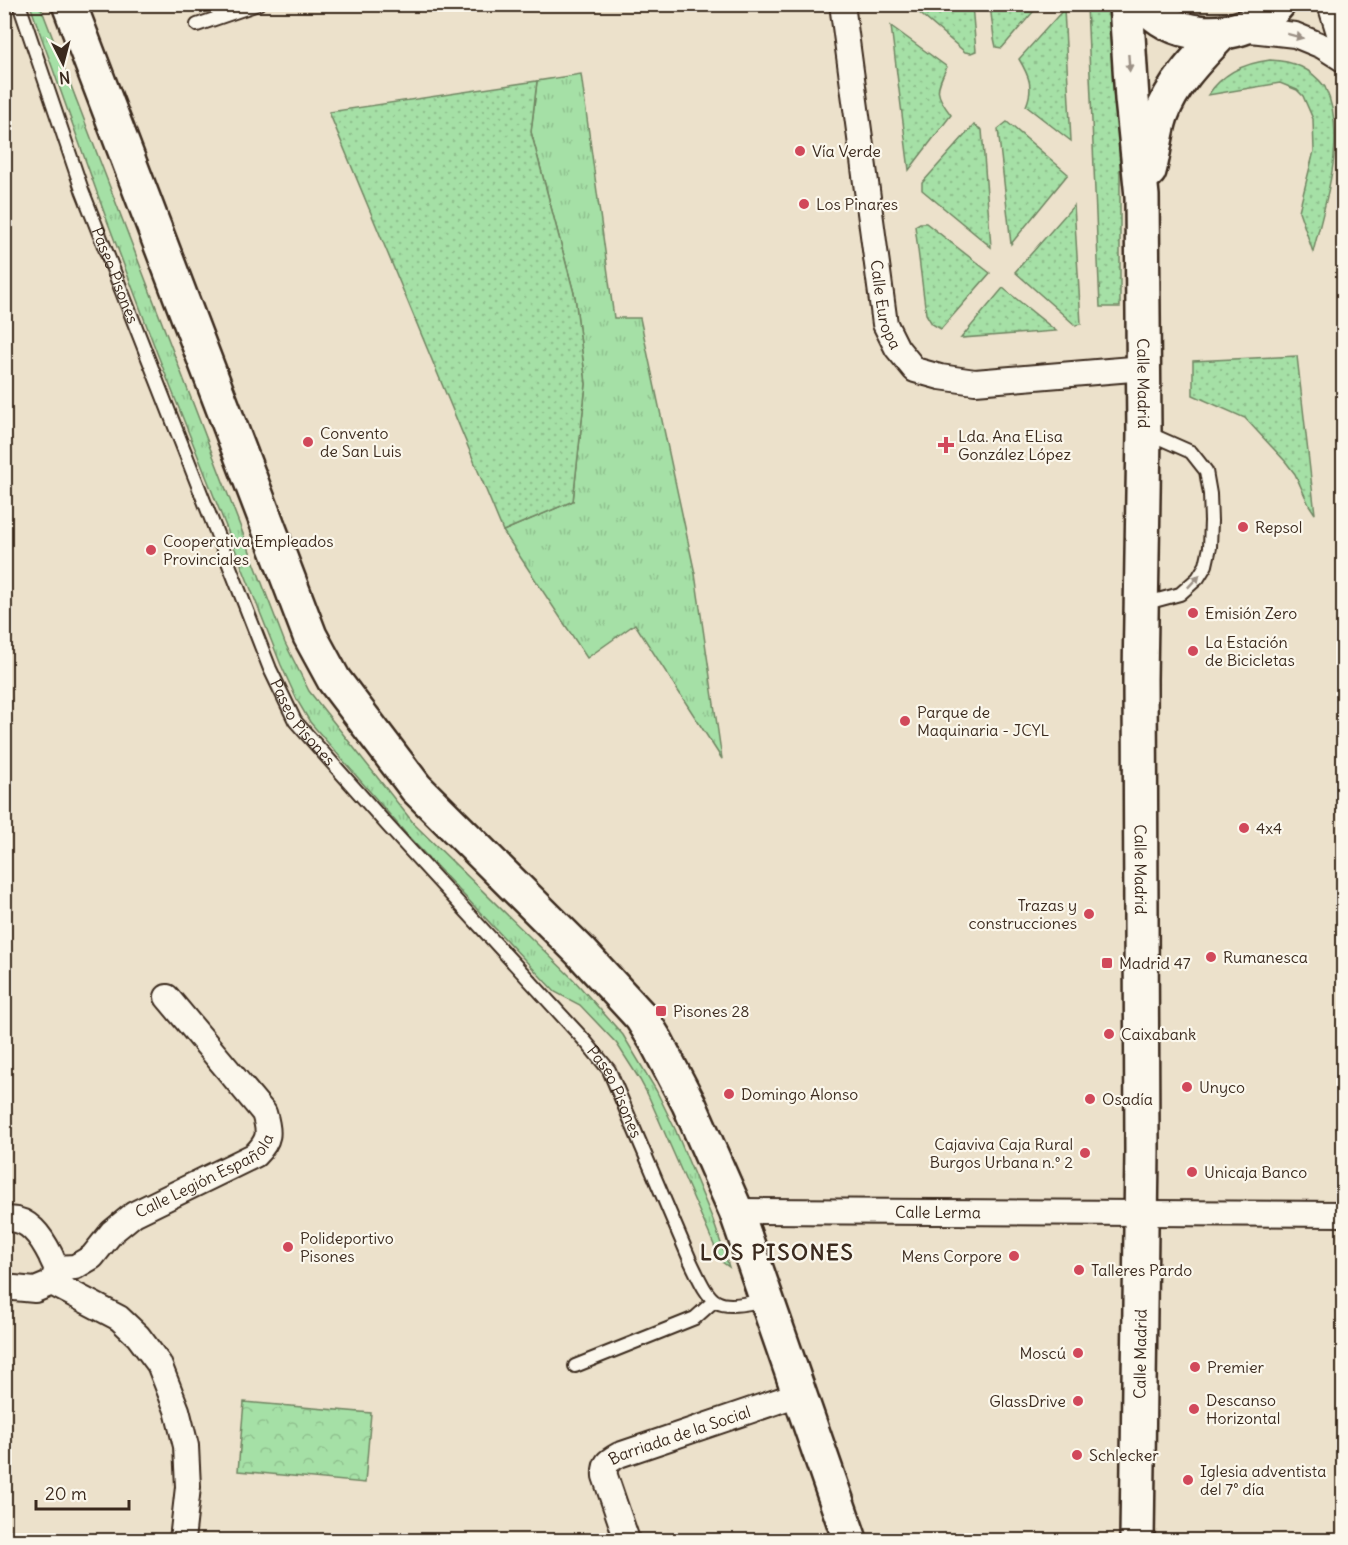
<svg xmlns="http://www.w3.org/2000/svg" width="1348" height="1545" font-family="Delius,sans-serif">
<defs>
<pattern id="grass-tufts" width="24" height="20" patternUnits="userSpaceOnUse" patternTransform="scale(1.5)"><rect width="24" height="20" fill="#a5e0a6"/><path d="M3 7l-1-3M5 7V3M7 7l1-3M15 17l-1-3M17 17v-4M19 17l1-3" fill="none" stroke="#8fc08e"/></pattern>
<pattern id="park-crowns" width="20" height="18" patternUnits="userSpaceOnUse" patternTransform="scale(1.5)"><rect width="20" height="18" fill="#a5e0a6"/><path d="M2 6a3 3 0 1 1 6 0M12 15a3 3 0 1 1 6 0" fill="none" stroke="#8fc08e"/></pattern>
<pattern id="garden-dots" width="8" height="8" patternUnits="userSpaceOnUse" patternTransform="scale(1.5)"><rect width="8" height="8" fill="#a5e0a6"/><path d="M2 2h.1M6 6h.1" fill="none" stroke="#8fc08e" stroke-width="1.8" stroke-linecap="round"/></pattern>
</defs>
<rect width="100%" height="100%" fill="#ece1cb"/>
<filter id="ink" filterUnits="userSpaceOnUse"><feTurbulence type="fractalNoise" baseFrequency=".0167" numOctaves="2"/><feDisplacementMap in="SourceGraphic" scale="12" xChannelSelector="R" yChannelSelector="G"/><feConvolveMatrix kernelMatrix="1 2 1 2 8 2 1 2 1" color-interpolation-filters="sRGB"/></filter>
<g filter="url(#ink)">
<path fill="url(#grass-tufts)" stroke="#708562" stroke-width="1.5" d="M30,5H40L285,643L309,691L415,825L573,979L623,1035L656,1090L675,1129L713,1220L729,1267L722,1262L718,1254L648,1095L640,1080L617,1044L580,1005L555,992L408,836L310,722L297,700L281,665L157,353L105,215Z
M581,74L614,318H640L695,574L722,759L635,624L587,658L503,531L573,501L586,384L575,297L531,132L537,81Z"/>
<path fill="url(#park-crowns)" stroke="#708562" stroke-width="1.5" d="M244,1402L371,1413L365,1483L238,1471Z"/>
<path fill="url(#garden-dots)" stroke="#708562" stroke-width="1.5" d="M910,5H972L976,51L971,53L965,52Z
M990,5V4L1039,5L1002,48L996,47L994,38Z
M1087,5H1107L1115,63L1120,167V307H1100Z
M1064,9L1071,141L1026,106C1034,87 1029,76 1019,59Z
M891,26L947,67C935,90 935,94 951,115L909,170Z
M1270,60C1294,61 1310,68 1325,87C1348,136 1326,200 1313,252L1299,211L1314,151L1313,119L1303,96L1297,90L1280,83L1208,95C1222,74 1245,63 1270,60Z
M537,81L531,132L575,297L586,384L573,501L503,531L329,112Z
M1007,122L1068,174L1011,244L998,129Z
M974,125L982,130L991,247L922,190V183Z
M1074,205L1081,324L1075,325L1015,272Z
M920,223H926L990,273L941,329L932,324L926,314L915,226Z
M1003,288L1056,331L961,338Z
M1297,356L1315,514L1309,505L1295,474L1285,461L1245,418L1193,395V361Z"/>
<g fill="none" stroke-linecap="round" stroke-linejoin="round">
<defs>
<g id="service">
<path id="s1" d="M19,4L82,190L270,669L295,721L388,826L586,1042L609,1070L690,1260C713,1309 714,1310 766,1300"/>
<path d="M197,25L258,4"/>
<path d="M1143,604L1180,594L1198,578L1206,565L1210,547L1211,521L1210,494L1206,471L1191,452L1148,433"/>
<path d="M575,1366L695,1318L714,1301"/>
</g>
<g id="minor">
<path id="s2" d="M842,4L885,324L897,348L915,370L940,377L975,382L1144,368"/>
<path d="M1330,4L1344,49"/>
<path d="M1241,29L1295,35L1322,46L1344,60"/>
<path id="s3" d="M736,1211L1344,1214"/>
<path d="M4,1220C28,1215 42,1238 51,1256C52,1260 56,1265 56,1269C56,1274 53,1279 52,1283"/>
<path id="s4" d="M56,1268L75,1267L92,1257L112,1232L134,1214L255,1155C270,1140 270,1133 264,1113L167,997"/>
<path d="M4,1287L35,1290L52,1283L119,1318L138,1336L159,1364L177,1410L186,1446L188,1487L182,1540"/>
<path id="s5" d="M627,1540L605,1476C604,1463 608,1461 619,1455L799,1394"/>
</g>
<path id="secondary" d="M69,4L310,636L334,680L416,788L580,951L641,1017L656,1041L689,1104L736,1211L850,1540"/>
<g id="primary">
<path id="s6" d="M1126,4L1132,99L1142,196L1144,432L1140,679L1142,1151L1137,1540"/>
<path d="M1144,4C1173,38 1223,40 1260,20C1267,16 1273,10 1278,4"/>
<path d="M1149,171C1154,154 1155,134 1161,116C1172,84 1199,57 1222,33"/>
</g>
</defs>
<use href="#service" stroke="#3b2a1e" stroke-width="16"/>
<use href="#minor" stroke="#3b2a1e" stroke-width="28"/>
<use href="#secondary" stroke="#3b2a1e" stroke-width="38"/>
<use href="#primary" stroke="#3b2a1e" stroke-width="38"/>
<use href="#service" stroke="#fbf7ec" stroke-width="12"/>
<use href="#minor" stroke="#fbf7ec" stroke-width="24"/>
<use href="#secondary" stroke="#fbf7ec" stroke-width="33"/>
<use href="#primary" stroke="#fbf7ec" stroke-width="33"/>
</g>
<defs><path id="oneway-solid" d="M-6-.8H1V-3.2L6.5 0L1 3.2V.8H-6Z" transform="scale(1.5)"/></defs>
<g fill="#9b9085">
<use href="#oneway-solid" transform="translate(1295 36) rotate(15)"/>
<use href="#oneway-solid" transform="translate(1129 63) rotate(86)"/>
<use href="#oneway-solid" transform="translate(1194 581) rotate(-47)"/>
</g>
</g>
<g fill="#d1495b" stroke="#fbf7ec" stroke-width="2">
<circle cx="800" cy="151" r="6"/>
<circle cx="804" cy="204" r="6"/>
<circle cx="308" cy="442" r="6"/>
<path d="M943 436h6v6h6v6h-6v6h-6v-6h-6v-6h6z"/>
<circle cx="1243" cy="527" r="6"/>
<circle cx="151" cy="550" r="6"/>
<circle cx="1193" cy="613" r="6"/>
<circle cx="1193" cy="651" r="6"/>
<circle cx="905" cy="721" r="6"/>
<circle cx="1244" cy="828" r="6"/>
<circle cx="1089" cy="914" r="6"/>
<circle cx="1211" cy="957" r="6"/>
<rect x="1101" y="957" width="12" height="12" rx="3"/>
<rect x="655" y="1005" width="12" height="12" rx="3"/>
<circle cx="1109" cy="1034" r="6"/>
<circle cx="1187" cy="1087" r="6"/>
<circle cx="729" cy="1094" r="6"/>
<circle cx="1090" cy="1099" r="6"/>
<circle cx="1085" cy="1153" r="6"/>
<circle cx="1192" cy="1172" r="6"/>
<circle cx="288" cy="1247" r="6"/>
<circle cx="1014" cy="1256" r="6"/>
<circle cx="1079" cy="1270" r="6"/>
<circle cx="1078" cy="1353" r="6"/>
<circle cx="1195" cy="1367" r="6"/>
<circle cx="1078" cy="1401" r="6"/>
<circle cx="1194" cy="1409" r="6"/>
<circle cx="1077" cy="1455" r="6"/>
<circle cx="1188" cy="1480" r="6"/>
</g>
<g text-anchor="middle" dominant-baseline="central" stroke-width="4.5" stroke-linejoin="round" paint-order="stroke">
<g font-size="16" fill="#3b2a1e" stroke="#fbf7ec" text-anchor="start">
<text x="812" y="151">Vía Verde</text>
<text x="816" y="204">Los Pinares</text>
<text x="320" y="433">Convento<tspan x="320" dy="18">de San Luis</tspan></text>
<text x="958" y="436">Lda. Ana ELisa<tspan x="958" dy="18">González López</tspan></text>
<text x="1255" y="527">Repsol</text>
<text x="163" y="541">Cooperativa Empleados<tspan x="163" dy="18">Provinciales</tspan></text>
<text x="1205" y="613">Emisión Zero</text>
<text x="1205" y="642">La Estación<tspan x="1205" dy="18">de Bicicletas</tspan></text>
<text x="917" y="712">Parque de<tspan x="917" dy="18">Maquinaria - JCYL</tspan></text>
<text x="1256" y="828">4x4</text>
<text x="1077" y="905" text-anchor="end">Trazas y<tspan x="1077" dy="18">construcciones</tspan></text>
<text x="1223" y="957">Rumanesca</text>
<text x="1119" y="963">Madrid 47</text>
<text x="673" y="1011">Pisones 28</text>
<text x="1121" y="1034">Caixabank</text>
<text x="1199" y="1087">Unyco</text>
<text x="741" y="1094">Domingo Alonso</text>
<text x="1102" y="1099">Osadía</text>
<text x="1073" y="1144" text-anchor="end">Cajaviva Caja Rural<tspan x="1073" dy="18">Burgos Urbana n.º 2</tspan></text>
<text x="1204" y="1172">Unicaja Banco</text>
<text x="300" y="1238">Polideportivo<tspan x="300" dy="18">Pisones</tspan></text>
<text x="1002" y="1256" text-anchor="end">Mens Corpore</text>
<text x="1091" y="1270">Talleres Pardo</text>
<text x="1066" y="1353" text-anchor="end">Moscú</text>
<text x="1207" y="1367">Premier</text>
<text x="1206" y="1400">Descanso<tspan x="1206" dy="18">Horizontal</tspan></text>
<text x="1066" y="1401" text-anchor="end">GlassDrive</text>
<text x="1089" y="1455">Schlecker</text>
<text x="1200" y="1471">Iglesia adventista<tspan x="1200" dy="18">del 7° día</tspan></text>
</g>
<g font-size="16" fill="#3b2a1e" stroke="#fbf7ec">
<text stroke="none"><textPath href="#s1" startOffset="288">Paseo Pisones</textPath></text>
<text stroke="none"><textPath href="#s2" startOffset="304">Calle Europa</textPath></text>
<text stroke="none"><textPath href="#s6" startOffset="380">Calle Madrid</textPath></text>
<text stroke="none"><textPath href="#s1" startOffset="774">Paseo Pisones</textPath></text>
<text stroke="none"><textPath href="#s6" startOffset="866">Calle Madrid</textPath></text>
<text stroke="none"><textPath href="#s1" startOffset="1260">Paseo Pisones</textPath></text>
<text stroke="none"><textPath href="#s4" startOffset="180">Calle Legión Española</textPath></text>
<text stroke="none"><textPath href="#s3" startOffset="202">Calle Lerma</textPath></text>
<text transform="translate(1140 1354) rotate(-89)">Calle Madrid</text>
<text stroke="none"><textPath href="#s5" startOffset="159">Barriada de la Social</textPath></text>
</g>
<g font-size="22" font-weight="bold" letter-spacing="1.5" fill="#3b2a1e" stroke="#fbf7ec">
<text x="777" y="1252">LOS PISONES</text>
</g>
</g>
<rect width="1348" height="1545" fill="none" stroke="#fbf7ec" stroke-width="24"/>
<rect x="12" y="12" width="1324" height="1521" fill="none" stroke="#3b2a1e" stroke-width="2" filter="url(#ink)"/>
<g transform="translate(63 63) rotate(174)" stroke="#fbf7ec" stroke-width="4.5" paint-order="stroke">
<path d="M0-4.5L10 22L0 15L-10 22Z" fill="#3b2a1e"/>
<text y="-9" font-size="16" font-weight="bold" text-anchor="middle" fill="#3b2a1e">N</text>
</g>
<path d="M36 1500v9h93v-9" fill="none" stroke="#3b2a1e" stroke-width="3"/>
<text x="45" y="1500" font-size="18" fill="#3b2a1e" stroke="#fbf7ec" stroke-width="4.5" paint-order="stroke">20 m</text>
</svg>
